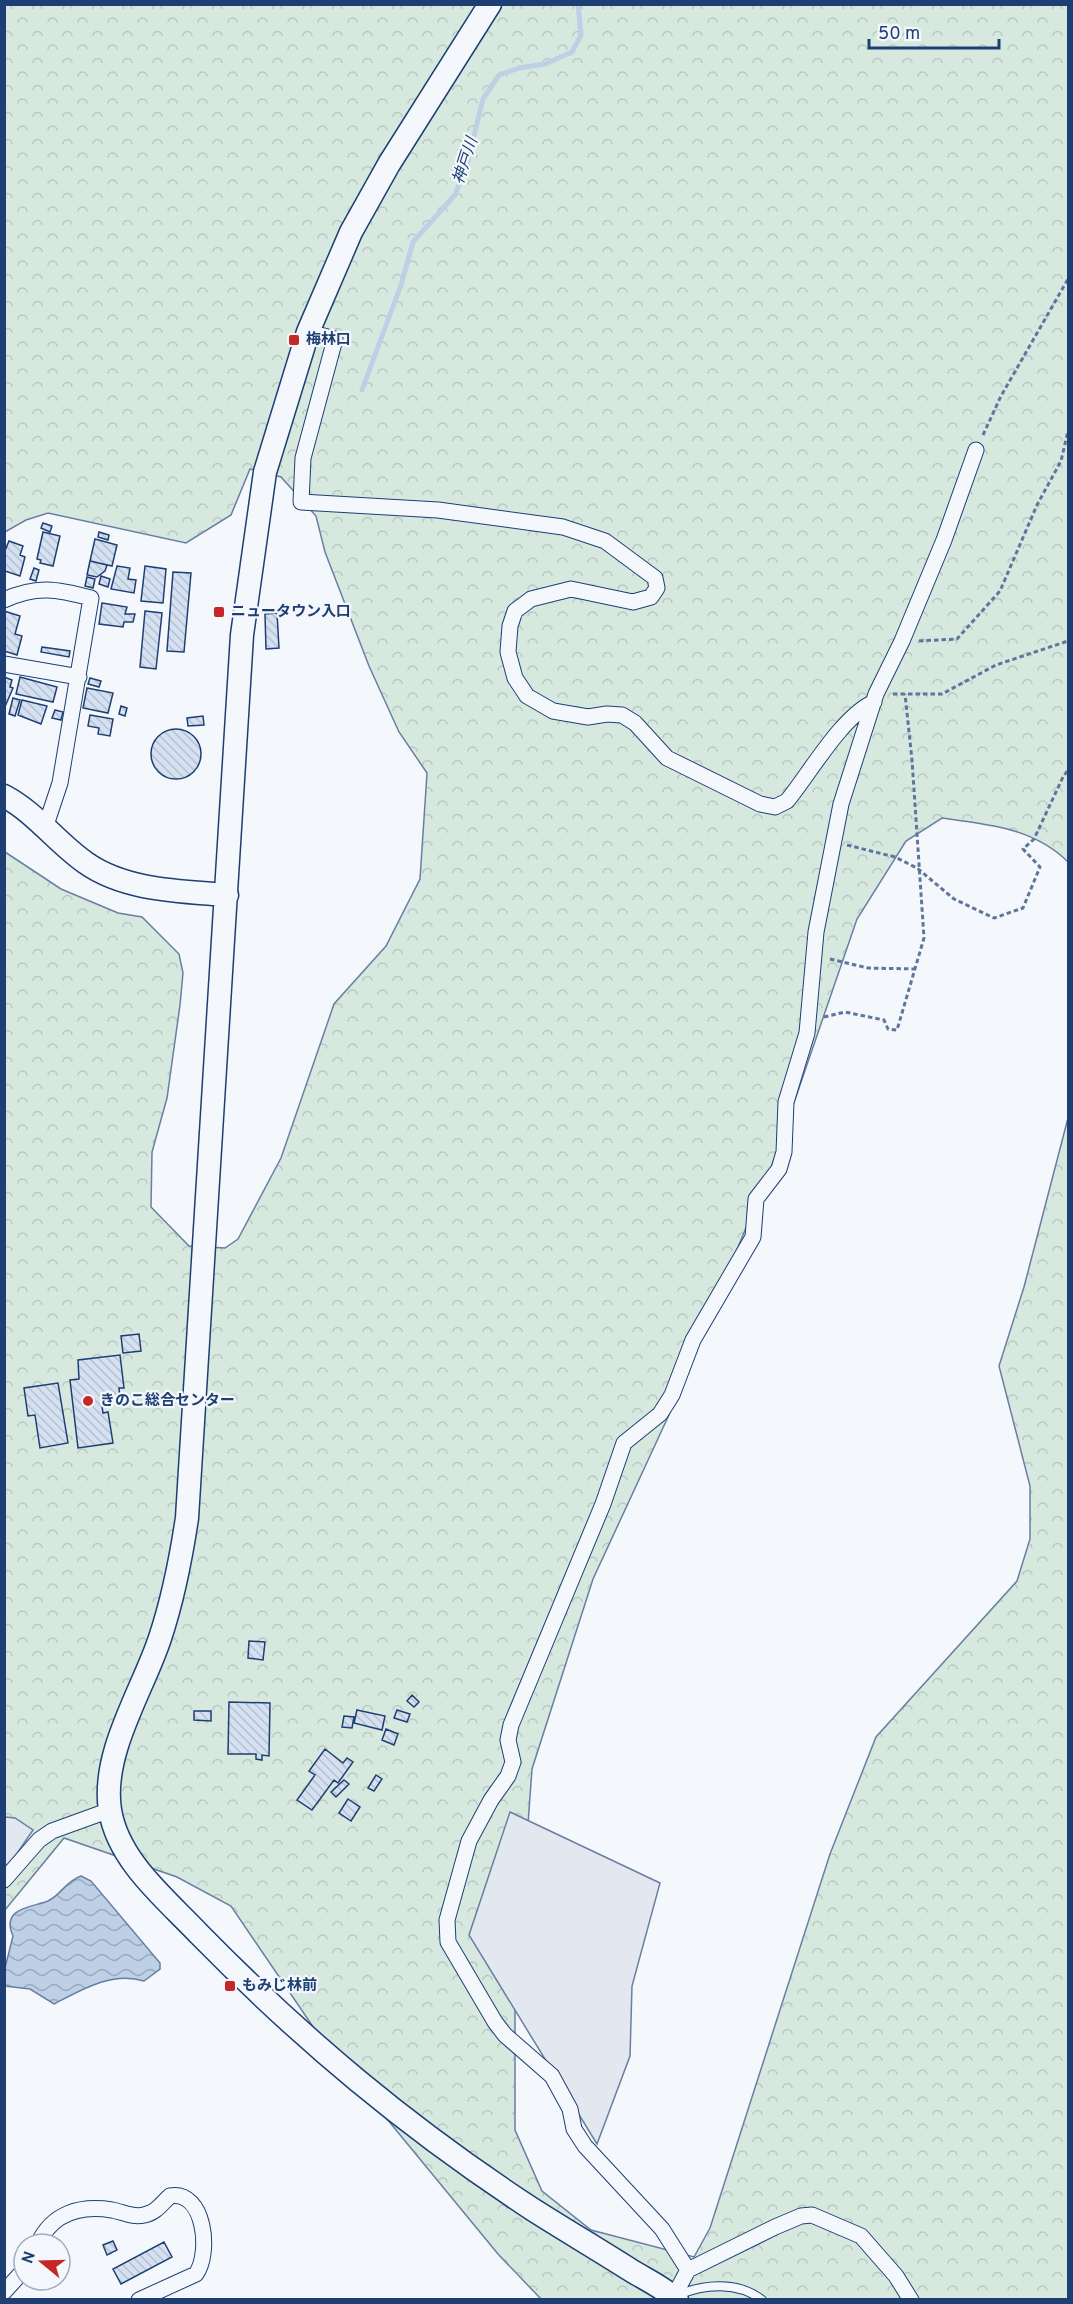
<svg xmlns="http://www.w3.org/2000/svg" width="1073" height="2304" font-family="Overpass,'Noto Sans JP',sans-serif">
<defs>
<pattern id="forest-crowns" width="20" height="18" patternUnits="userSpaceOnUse" patternTransform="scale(1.5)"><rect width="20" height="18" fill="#d7e8df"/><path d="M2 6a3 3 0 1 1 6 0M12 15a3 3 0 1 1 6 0" fill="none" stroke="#b8c8c3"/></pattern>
<pattern id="water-waves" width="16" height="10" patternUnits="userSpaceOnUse" patternTransform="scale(1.5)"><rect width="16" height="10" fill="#bed0e5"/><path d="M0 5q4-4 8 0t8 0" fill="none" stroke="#9aaabe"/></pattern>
<pattern id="building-back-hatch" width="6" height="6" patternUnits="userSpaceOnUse" patternTransform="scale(1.5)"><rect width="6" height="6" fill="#d5e0f0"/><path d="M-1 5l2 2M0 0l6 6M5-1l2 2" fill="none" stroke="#b6c1d1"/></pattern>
</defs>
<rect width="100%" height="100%" fill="#f4f7fb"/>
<path fill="url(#forest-crowns)" stroke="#687fa3" stroke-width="1.5" d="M5,5H1068V862C1034,828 987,824 942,818L906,841L857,919L776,1155L668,1417L593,1579L532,1769L515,2002V2130L542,2191L591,2230L694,2257L710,2228L830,1854L876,1737L1017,1581L1030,1539V1486L999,1366L1024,1287L1068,1118V2299H541L498,2254L322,2040L231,1906L177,1877L64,1838L5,1910V852L61,889L118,913L142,917L179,954L183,973L180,1005L167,1098L152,1152L151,1207L189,1246L225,1248L238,1239L281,1158L334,1004L386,946L420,879L427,773L399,732L369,666L325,552L316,516L281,477L250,469L231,515L186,543L48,513L26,520L5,532Z"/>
<path fill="#e3e8f0" stroke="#687fa3" stroke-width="1.5" d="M510,1812L660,1883L632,1986L630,2056L597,2144L469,1935Z
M5,1817L15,1818L33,1830L5,1871Z"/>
<path fill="url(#water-waves)" stroke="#687fa3" stroke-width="1.5" d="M81,1876L91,1881L160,1963V1969L144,1981C112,1971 81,1990 54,2004L30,1989L5,1986V1968L13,1936C0,1907 34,1907 48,1901C61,1895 66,1881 81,1876Z"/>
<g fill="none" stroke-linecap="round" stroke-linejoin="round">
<path stroke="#bed0e5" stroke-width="5" d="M362,390L401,285L413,242L455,195L467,164L483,99L499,75L519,68L545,64L572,52L581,35L578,4"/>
</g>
<path fill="url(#building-back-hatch)" stroke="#1d3f73" stroke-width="1.5" d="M43,523L52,526L50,532L41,528Z
M43,532L60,536L53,566L40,563L41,560L37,559Z
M99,532L109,535L108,540L98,537Z
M95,539L117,545L112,566L90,561Z
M9,541L23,546L20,555L25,557L20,576L5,571L4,553Z
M90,561L107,565L105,571L97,577L87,575Z
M117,566L130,568L128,579L136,580L134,593L111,589Z
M145,566L166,569L163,603L141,601Z
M34,568L39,570L36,581L30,579Z
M173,572L191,573L184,652L167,651Z
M101,576L110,579L108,587L99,584Z
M87,577L95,579L93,588L85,586Z
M102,603L127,607L125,614H135L133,622H124L123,627L99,624Z
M4,611L20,616L15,634L22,636L17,655L4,651Z
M145,611L162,613L156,669L140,667Z
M277,613L279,648L266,649L265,614Z
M42,647L70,651L69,657L41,652Z
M4,677L12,680L10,687L13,688L4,709Z
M20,677L57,687L53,702L16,694Z
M90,678L101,681L99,687L88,684Z
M87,688L113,693L108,713L83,708Z
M13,698L20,700L15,716L9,714Z
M22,700L47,706L41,724L18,715Z
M121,706L127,708L125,716L119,714Z
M55,710L63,712L61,720L52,718Z
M90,715L113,719L110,736L98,734L99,728L88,726Z
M203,716L204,725L188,726L187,718Z
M151 754a25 25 0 1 1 50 0a25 25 0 1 1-50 0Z
M139,1334L141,1351L123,1353L121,1336Z
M120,1355L124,1388H119L120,1399L107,1401L108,1405L102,1406L103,1413L108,1412L113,1443L78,1448L70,1380L79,1379L78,1360Z
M58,1383L68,1443L40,1448L35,1415L28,1416L24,1388Z
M249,1641L265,1642L263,1660L248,1658Z
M412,1695L419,1702L414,1707L407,1701Z
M229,1702L270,1703L269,1756L262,1755V1760L256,1759V1754H228Z
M357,1710L385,1716L382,1730L354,1723Z
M397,1710L410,1714L407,1722L394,1718Z
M194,1711H211V1721L194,1720Z
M344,1716L354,1717L352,1728L342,1727Z
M386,1729L398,1734L394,1745L382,1740Z
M325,1749L343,1763L347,1758L353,1762L338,1783L334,1780L312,1810L297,1800L315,1775L309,1771Z
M376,1775L382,1779L374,1791L368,1788Z
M344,1780L349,1784L336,1797L331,1792Z
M348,1799L360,1807L351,1821L339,1813Z
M113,2241L117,2250L107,2255L103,2245Z
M164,2242L172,2257L121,2284L113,2269Z"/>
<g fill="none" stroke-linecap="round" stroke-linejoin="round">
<defs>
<path id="lane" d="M678,2295C704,2284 738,2281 762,2300"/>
<path id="street" d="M308,332L335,339L303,458L301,502L438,510L563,527L605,541L655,578L657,588L651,597L633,602L571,589L531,599L515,611L510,626L508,652L515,678L527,696L553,711L588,717L607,714L622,715L635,723L667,758L760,804L775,807L787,801C810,773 842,716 874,702
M4,600C37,585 57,589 91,598L60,783L45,828
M4,664L79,677
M4,1880L39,1840L52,1831L110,1810
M38,2244C52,2213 80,2205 112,2210C123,2212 133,2218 144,2215C156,2213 162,2203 170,2196C205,2190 211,2253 196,2274L139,2300
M688,2270L662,2229L585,2146L574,2129L570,2109L552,2076L505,2035L495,2022L448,1942L447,1920L469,1841L491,1800L508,1776L513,1762L508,1740L511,1725L603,1504L624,1443L660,1414L672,1395L693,1340L753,1237L756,1199L779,1169L784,1152L786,1102L807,1033L816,932L841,804L876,694L902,641L944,540L976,450
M4,2292L24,2270
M674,2296L688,2270L775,2227L801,2216L812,2215L861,2236L896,2276L911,2300"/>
<path id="secondary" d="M490,4L389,164L351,232L308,332L265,472L242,635L187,1518C181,1558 173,1599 160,1638C143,1690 101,1753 110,1810C118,1861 166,1899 199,1934C304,2041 407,2127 532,2209C565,2230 599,2250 632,2271C647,2280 664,2288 677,2300
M4,796C35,812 57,843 86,863C126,891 181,891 227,895"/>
</defs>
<use href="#lane" stroke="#1d3f73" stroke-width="10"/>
<use href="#street" stroke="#1d3f73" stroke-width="17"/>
<use href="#secondary" stroke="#1d3f73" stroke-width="25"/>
<path stroke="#5e769c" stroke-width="3" stroke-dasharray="4.5 3" stroke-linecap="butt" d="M983,435L1001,396L1068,279
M919,641L957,639L1000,591L1037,505L1061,461L1068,431
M893,694H942L996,665L1068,641
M847,845L895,857L917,868L954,899L994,918L1023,908L1040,867L1023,849L1034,839L1063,777L1068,770
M830,959L868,968L915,969
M824,1017L845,1012L884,1020L888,1029L897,1030L924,938L912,760L905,694"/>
<use href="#lane" stroke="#f4f7fb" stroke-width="8"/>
<use href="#street" stroke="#f4f7fb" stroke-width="15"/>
<use href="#secondary" stroke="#f4f7fb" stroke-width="22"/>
</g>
<g fill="#c62828" stroke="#f4f7fb" stroke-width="2">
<rect x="288" y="334" width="12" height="12" rx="3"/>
<rect x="213" y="606" width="12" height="12" rx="3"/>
<circle cx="88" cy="1401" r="6"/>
<rect x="224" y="1980" width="12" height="12" rx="3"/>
</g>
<g text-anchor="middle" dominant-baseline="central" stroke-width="4.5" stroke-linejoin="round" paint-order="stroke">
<g font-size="15" font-weight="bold" fill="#1d3f73" stroke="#f4f7fb" text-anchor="start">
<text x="306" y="340">梅林口</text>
<text x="231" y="612">ニュータウン入口</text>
<text x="100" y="1401">きのこ総合センター</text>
<text x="242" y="1986">もみじ林前</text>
</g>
<g font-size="16" font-style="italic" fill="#1d3f73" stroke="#f4f7fb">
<text transform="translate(466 161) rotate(-72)">神戸川</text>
</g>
</g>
<rect width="1073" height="2304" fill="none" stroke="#1d3f73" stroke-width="12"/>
<g transform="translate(42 2262) rotate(289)"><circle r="28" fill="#f4f7fb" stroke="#9eadc5" stroke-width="1.5"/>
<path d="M0-4.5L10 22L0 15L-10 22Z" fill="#c62828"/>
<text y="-9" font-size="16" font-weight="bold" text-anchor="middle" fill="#1d3f73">N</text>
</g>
<path d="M869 39v9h130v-9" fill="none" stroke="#1d3f73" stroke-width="3"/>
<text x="878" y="39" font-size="18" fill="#1d3f73" stroke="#f4f7fb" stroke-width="4.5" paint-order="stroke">50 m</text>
</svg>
